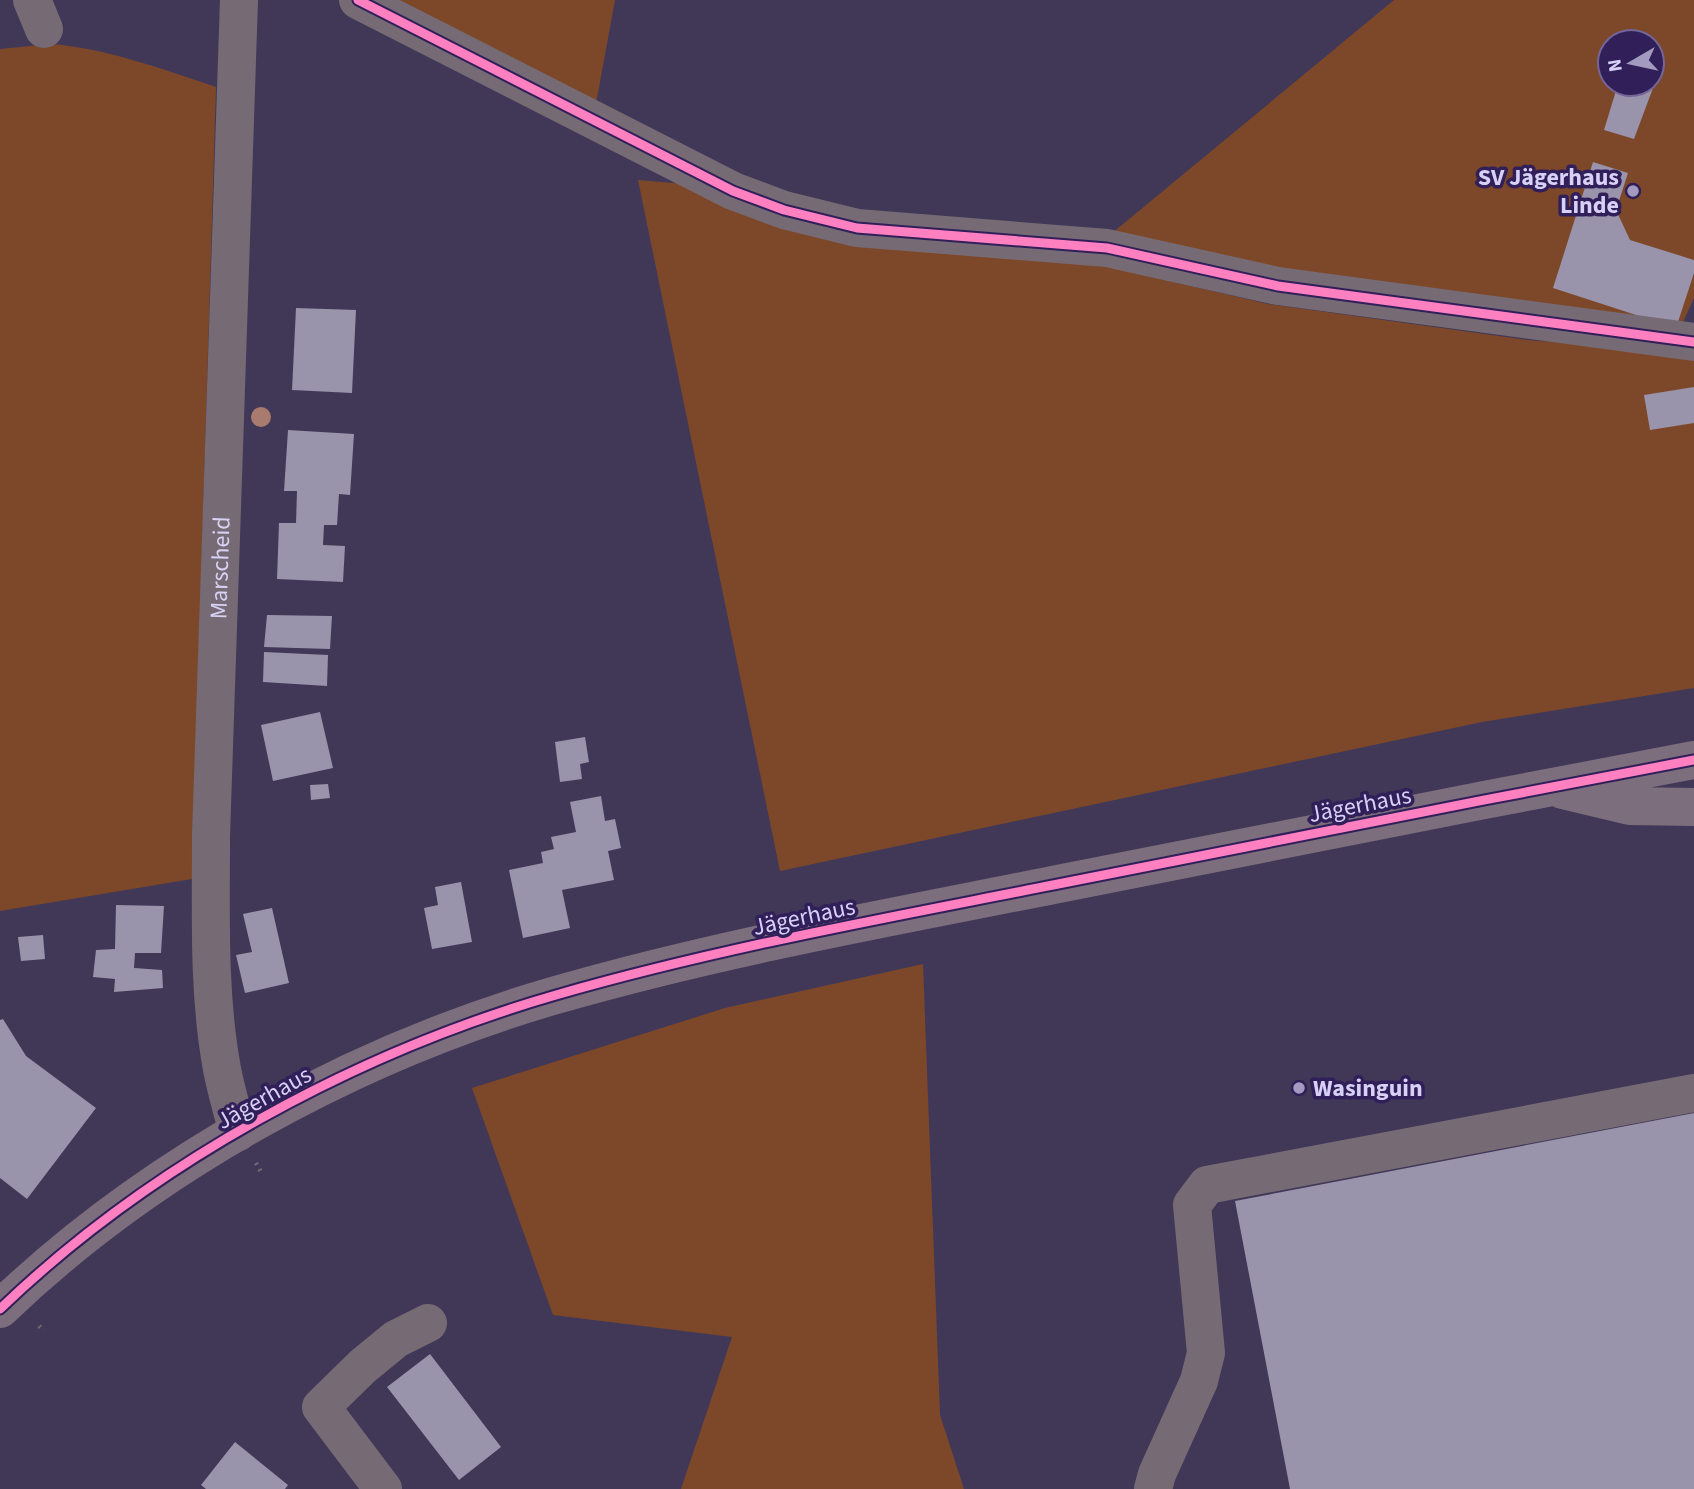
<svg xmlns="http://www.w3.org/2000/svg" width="1694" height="1489" font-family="'Source Sans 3',sans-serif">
<rect width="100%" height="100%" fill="#413858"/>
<path fill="#7d4829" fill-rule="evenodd" d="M385,0H615L595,109Z
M1394,0H1694V298L1678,333L1283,273L1111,234ZM1610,42H1652V84H1610Z
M51,44C109,49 162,69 216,87L192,879L0,911V49Z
M638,180L685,184L1105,266L1268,304L1527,340L1694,353V688L1482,722L780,871Z
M923,964L940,1415L964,1489H681L732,1337L553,1315L472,1088L725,1008Z"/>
<path fill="#9993ab" d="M1618,84H1641L1653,88L1634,139L1604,130Z
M1593,162L1628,173L1616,210L1630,240L1694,260V273L1676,328L1553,288Z
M296,308L356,310L352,393L292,390Z
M1694,387V423L1650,430L1644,395Z
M288,430L354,434L350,495L339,494L337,525H324L323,545L345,546L343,582L277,579L279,523H296L297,491H284Z
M267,615L332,616L330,649L264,647Z
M264,652L328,655L327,686L263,682Z
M320,712L333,768L273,781L261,725Z
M585,737L589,762L580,764L582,779L560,782L555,742Z
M328,784L330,798L311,800L310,785Z
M601,796L605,821L615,819L621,848L608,851L614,880L562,890L570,928L523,938L509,870L543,863L541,852L554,849L551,837L576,832L570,802Z
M461,882L472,942L432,949L424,908L438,905L435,887Z
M116,905L164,906L161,953H135L134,968L162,970L163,988L114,992L115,979L93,977L96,950L115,949Z
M272,908L289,983L245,993L236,955L252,952L243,914Z
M43,935L45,959L21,961L18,937Z
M3,1019L26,1056L96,1108L27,1199L0,1178V1020Z
M1694,1113V1489H1290L1235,1201Z
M430,1354L501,1447L459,1480L387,1387Z
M235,1442L288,1485L285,1489H206L201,1485Z"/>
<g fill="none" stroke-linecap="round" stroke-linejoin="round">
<path stroke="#716876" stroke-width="4.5" stroke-dasharray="2 5" stroke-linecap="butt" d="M256,1163L261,1172
M39,1326L44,1331"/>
<g stroke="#766b75" stroke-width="38">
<path d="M32,0L44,29"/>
<path d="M358,0L733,191L784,210L857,228L1107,248L1278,286L1694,342"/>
<path id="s1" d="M238,1132C232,1111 226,1090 222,1069C208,993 211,914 211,836L239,0"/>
<path d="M383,1489L321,1407L363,1366L396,1339L428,1323"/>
<path d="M1153,1489L1157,1474L1199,1381L1206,1353L1192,1205L1207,1185L1694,1093"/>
</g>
<path stroke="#7c6e7c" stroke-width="38" d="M1563,790L1630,806L1694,807
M0,1309C151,1164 355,1053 556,995C719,948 887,918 1053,885C1266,843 1480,800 1694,760"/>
<defs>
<path id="cycleway" d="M358,0L733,191L784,210L857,228L1107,248L1278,286L1694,342
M0,1309C151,1164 355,1053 556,995C719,948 887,918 1053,885C1266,843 1480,800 1694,760"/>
</defs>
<use href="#cycleway" stroke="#311f5a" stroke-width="13"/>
<use href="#cycleway" stroke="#ff80c0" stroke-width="9"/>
</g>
<circle fill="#a87b6e" cx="261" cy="417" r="10"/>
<g fill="#a39bbf" stroke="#311f5a" stroke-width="2.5">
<circle cx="1633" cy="191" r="7"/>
<circle cx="1299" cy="1088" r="7"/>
</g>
<g text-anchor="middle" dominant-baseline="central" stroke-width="7" stroke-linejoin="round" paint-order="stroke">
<g font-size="24" font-weight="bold" fill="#d8d1f6" stroke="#311f5a" text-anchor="end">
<text x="1619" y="177">SV Jägerhaus<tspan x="1619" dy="28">Linde</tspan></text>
<text x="1313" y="1088" text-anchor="start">Wasinguin</text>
</g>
<g font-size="24" fill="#d8d1f6" stroke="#311f5a">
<text stroke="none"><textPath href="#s1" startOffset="567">Marscheid</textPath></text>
<text transform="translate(1360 805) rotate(-11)">Jägerhaus</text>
<text transform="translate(804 917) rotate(-12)">Jägerhaus</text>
<text transform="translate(264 1098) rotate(-29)">Jägerhaus</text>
</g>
</g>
<g transform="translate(1631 63) rotate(261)"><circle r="33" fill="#311f5a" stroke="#746698" stroke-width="2"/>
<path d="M0-5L12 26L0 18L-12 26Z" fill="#a39bbf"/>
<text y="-10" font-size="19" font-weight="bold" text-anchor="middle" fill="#d8d1f6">N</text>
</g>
</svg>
